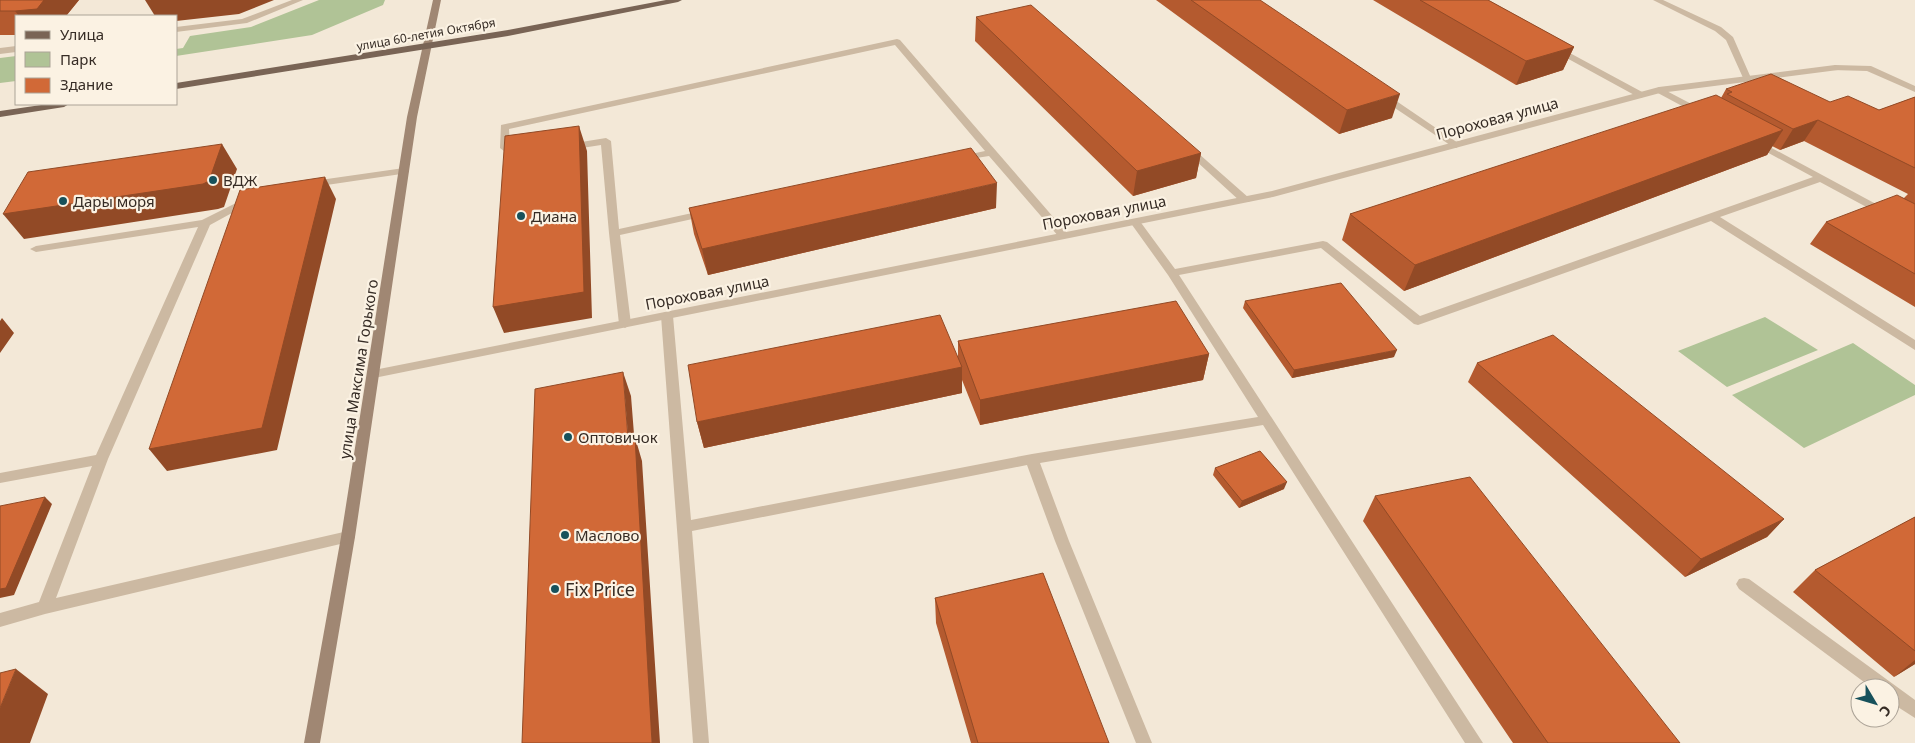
<svg xmlns="http://www.w3.org/2000/svg" width="1915" height="743" font-family="'Noto Sans',sans-serif">
<rect width="100%" height="100%" fill="#f3e8d7"/>
<path fill="#b0c396" d="M319,0H385L383,5L312,35L176,56V49L183,48L190,36L251,27Z
M16,56V81L0,83V58Z
M1765,317L1818,350L1727,387L1678,351Z
M1853,343L1915,385V395L1804,448L1732,395Z"/>
<g fill="none" stroke-linecap="round" stroke-linejoin="round">
<path fill="#ccb9a2" fill-rule="evenodd" d="M292,0H303L247,23L176,32V27L242,19Z
M1653,0H1663L1721,27L1733,37L1751,78L1750,80H1744L1726,40L1715,31Z
M897,39L900,40L1067,233L1068,235L1067,237H1059L989,156L957,161V157L985,151L895,45L509,129L510,147L517,153L515,155H509L500,148L501,125Z
M1555,45L1644,93L1646,95L1641,98L1638,97L1552,50L1551,48Z
M16,46V52L0,54V48Z
M1835,65L1871,66L1915,86V92L1867,71L1832,70L1831,68Z
M1659,87L1703,110L1705,112L1700,115L1697,114L1656,92L1654,90Z
M1383,93L1386,94L1461,145L1456,148L1453,147L1380,98V94Z
M606,138L611,141L619,229L706,210L711,213L706,216L620,235L631,324L625,328L619,324L609,233L601,145L569,150L564,147L569,144Z
M1755,139L1915,225V232L1911,231L1820,182L1720,217L1915,340V350L1711,221L1418,325L1414,324L1321,248L1179,275L1483,743H1465L1263,425L1040,463L1069,541L1152,743H1136L1055,541L1027,465L692,531L709,743H693L661,316L663,313L667,312L673,316L691,520L1032,454L1258,417L1168,275L1130,222L1131,220H1139L1175,269L1323,241L1327,242L1420,316L1813,177L1752,144V140Z
M1187,145L1190,146L1249,198L1250,200L1249,202H1241L1184,150V146Z
M404,168L409,171L408,173L313,187L308,184L313,181Z
M248,197L252,198L253,200L252,202L210,225L108,459L56,598L348,531L353,533L355,537L353,541L45,614L0,627V613L39,602L92,466L0,483V473L96,455L198,227L36,252L30,249L36,246L202,220Z
M1744,578L1749,579L1915,700V718L1890,702V688H1872L1739,589L1736,584L1739,579Z"/>
<path fill="#ccb9a2" fill-rule="evenodd" d="M1835,65L1839,68L1838,70L1660,93L1273,197L374,378L370,377L368,374L370,371L374,370L1272,191L1659,87Z"/>
<path fill="#a08773" fill-rule="evenodd" d="M433,0H441L417,117L355,537L320,743H304L341,537L407,117Z"/>
<path fill="#796455" fill-rule="evenodd" d="M666,0H682L678,2L508,36L176,89V83L508,30Z
M48,104H69L64,107L0,117V111Z"/>
</g>
<path fill="#b45a2f" d="M0,0H79L66,16H16V35H0Z
M1156,0H1260L1392,118L1339,134Z
M1373,0H1488L1574,47L1563,70L1516,85Z
M976,17L1201,153L1196,178L1133,196L975,41Z
M1726,89L1830,102L1879,110L1915,97V307L1810,244L1826,222L1904,198L1908,194L1804,141L1780,150L1772,146L1767,155L1404,291L1342,240L1350,214L1721,98Z
M689,208H996L708,275L694,234Z
M1245,301L1394,357L1292,378L1243,308Z
M958,341L1209,354L1203,380L980,425L962,380V393L704,448L697,422L958,356Z
M1477,363L1784,519L1767,537L1685,577L1468,382Z
M1215,468L1284,489L1239,508L1213,475Z
M1375,496L1680,743H1513L1363,521Z
M1915,517V664L1894,677L1793,592L1815,570Z
M935,598L1109,743H971L936,623Z"/>
<path fill="#924a26" d="M44,0H79L66,16H19L15,11Z
M145,0H274L239,14L176,21V16H155Z
M1574,47L1563,70L1516,85L1526,61Z
M1400,94L1392,118L1339,134L1347,110Z
M1818,120L1804,141L1780,150L1793,129Z
M579,126L587,151L592,318L504,333L493,307Z
M1783,130L1767,155L1404,291L1415,265Z
M222,144L237,169L224,207L218,209L24,239L3,214Z
M1201,153L1196,178L1133,196L1137,171Z
M325,177L336,199L277,450L167,471L149,449Z
M997,183L996,208L708,275L702,249Z
M2,318L14,333L0,353V321Z
M1397,350L1394,357L1292,378L1294,370Z
M1209,354L1203,380L980,425V400Z
M962,367V393L704,448L697,422Z
M623,372L631,396L635,447V437L642,461L660,743H652Z
M1287,482L1284,489L1239,508L1242,501Z
M45,497L52,504L14,595L0,598V589Z
M1784,519L1767,537L1685,577L1701,559Z
M1915,660V664L1894,677Z
M16,669L48,694L30,743H0V708Z"/>
<path fill="#d16937" stroke="#924a26" d="M0,0H44L37,9L15,11H0Z
M1191,0H1260L1400,94L1347,110Z
M1420,0H1488L1574,47L1526,61Z
M1031,5L1201,153L1137,171L976,17Z
M1771,74L1830,102L1848,96L1879,110L1915,97V168L1818,120L1793,129L1727,94L1732,92L1726,89Z
M1716,95L1783,130L1415,265L1350,214Z
M579,126L584,292L493,307L505,136Z
M222,144L209,181L203,184L3,214L28,172Z
M971,148L997,183L702,249L689,208Z
M325,177L262,428L149,449L240,190Z
M1897,195L1915,204V274L1826,222Z
M1341,283L1397,350L1294,370L1245,301Z
M1176,301L1209,354L980,400L958,341Z
M940,315L962,367L697,422L688,365Z
M1553,335L1784,519L1701,559L1477,363Z
M623,372L628,438L635,437L652,743H522L535,389Z
M1260,451L1287,482L1242,501L1215,468Z
M1470,477L1680,743H1548L1375,496Z
M45,497L6,588L0,589V506Z
M1915,517V651L1815,570Z
M1043,573L1109,743H978L935,598Z
M16,669L0,708V673Z"/>
<g fill="#17515b" stroke="#fbf2e3" stroke-width="2">
<circle cx="213" cy="180" r="5"/>
<circle cx="63" cy="201" r="5"/>
<circle cx="521" cy="216" r="5"/>
<circle cx="568" cy="437" r="5"/>
<circle cx="565" cy="535" r="5"/>
<circle cx="555" cy="589" r="5"/>
</g>
<g text-anchor="middle" dominant-baseline="central" stroke-width="4.5" stroke-linejoin="round" paint-order="stroke">
<g font-size="12" fill="#362c25" stroke="#fbf2e3">
<text transform="translate(426 34) rotate(-10)">улица 60-летия Октября</text>
</g>
<g font-size="15" fill="#362c25" stroke="#fbf2e3">
<text transform="translate(1497 118) rotate(-15)">Пороховая улица</text>
<text transform="translate(1104 212) rotate(-11)">Пороховая улица</text>
<text transform="translate(707 292) rotate(-11)">Пороховая улица</text>
<text transform="translate(358 369) rotate(-81)">улица Максима Горького</text>
</g>
<g font-size="15" fill="#362c25" stroke="#fbf2e3" text-anchor="start">
<text x="223" y="180">ВДЖ</text>
<text x="73" y="201">Дары моря</text>
<text x="531" y="216">Диана</text>
<text x="578" y="437">Оптовичок</text>
<text x="575" y="535">Маслово</text>
</g>
<g font-size="18" fill="#362c25" stroke="#fbf2e3" text-anchor="start">
<text x="565" y="589">Fix Price</text>
</g>
</g>
<rect x="15" y="15" width="162" height="90" fill="#fbf2e3" stroke="#aca397"/>
<rect x="25" y="31" width="25" height="8" fill="#796455" stroke="#aca397"/>
<text x="60" y="40" font-size="15" fill="#362c25">Улица</text>
<rect x="25" y="52" width="25" height="15" fill="#b0c396" stroke="#aca397"/>
<text x="60" y="65" font-size="15" fill="#362c25">Парк</text>
<rect x="25" y="78" width="25" height="15" fill="#d16937" stroke="#aca397"/>
<text x="60" y="90" font-size="15" fill="#362c25">Здание</text>
<g transform="translate(1875 703) rotate(128)"><circle r="24" fill="#fbf2e3" stroke="#aca397"/>
<path d="M0-4L9 19L0 12L-9 19Z" fill="#17515b"/>
<text y="-8" font-size="14" font-weight="bold" text-anchor="middle" fill="#362c25">С</text>
</g>
</svg>
